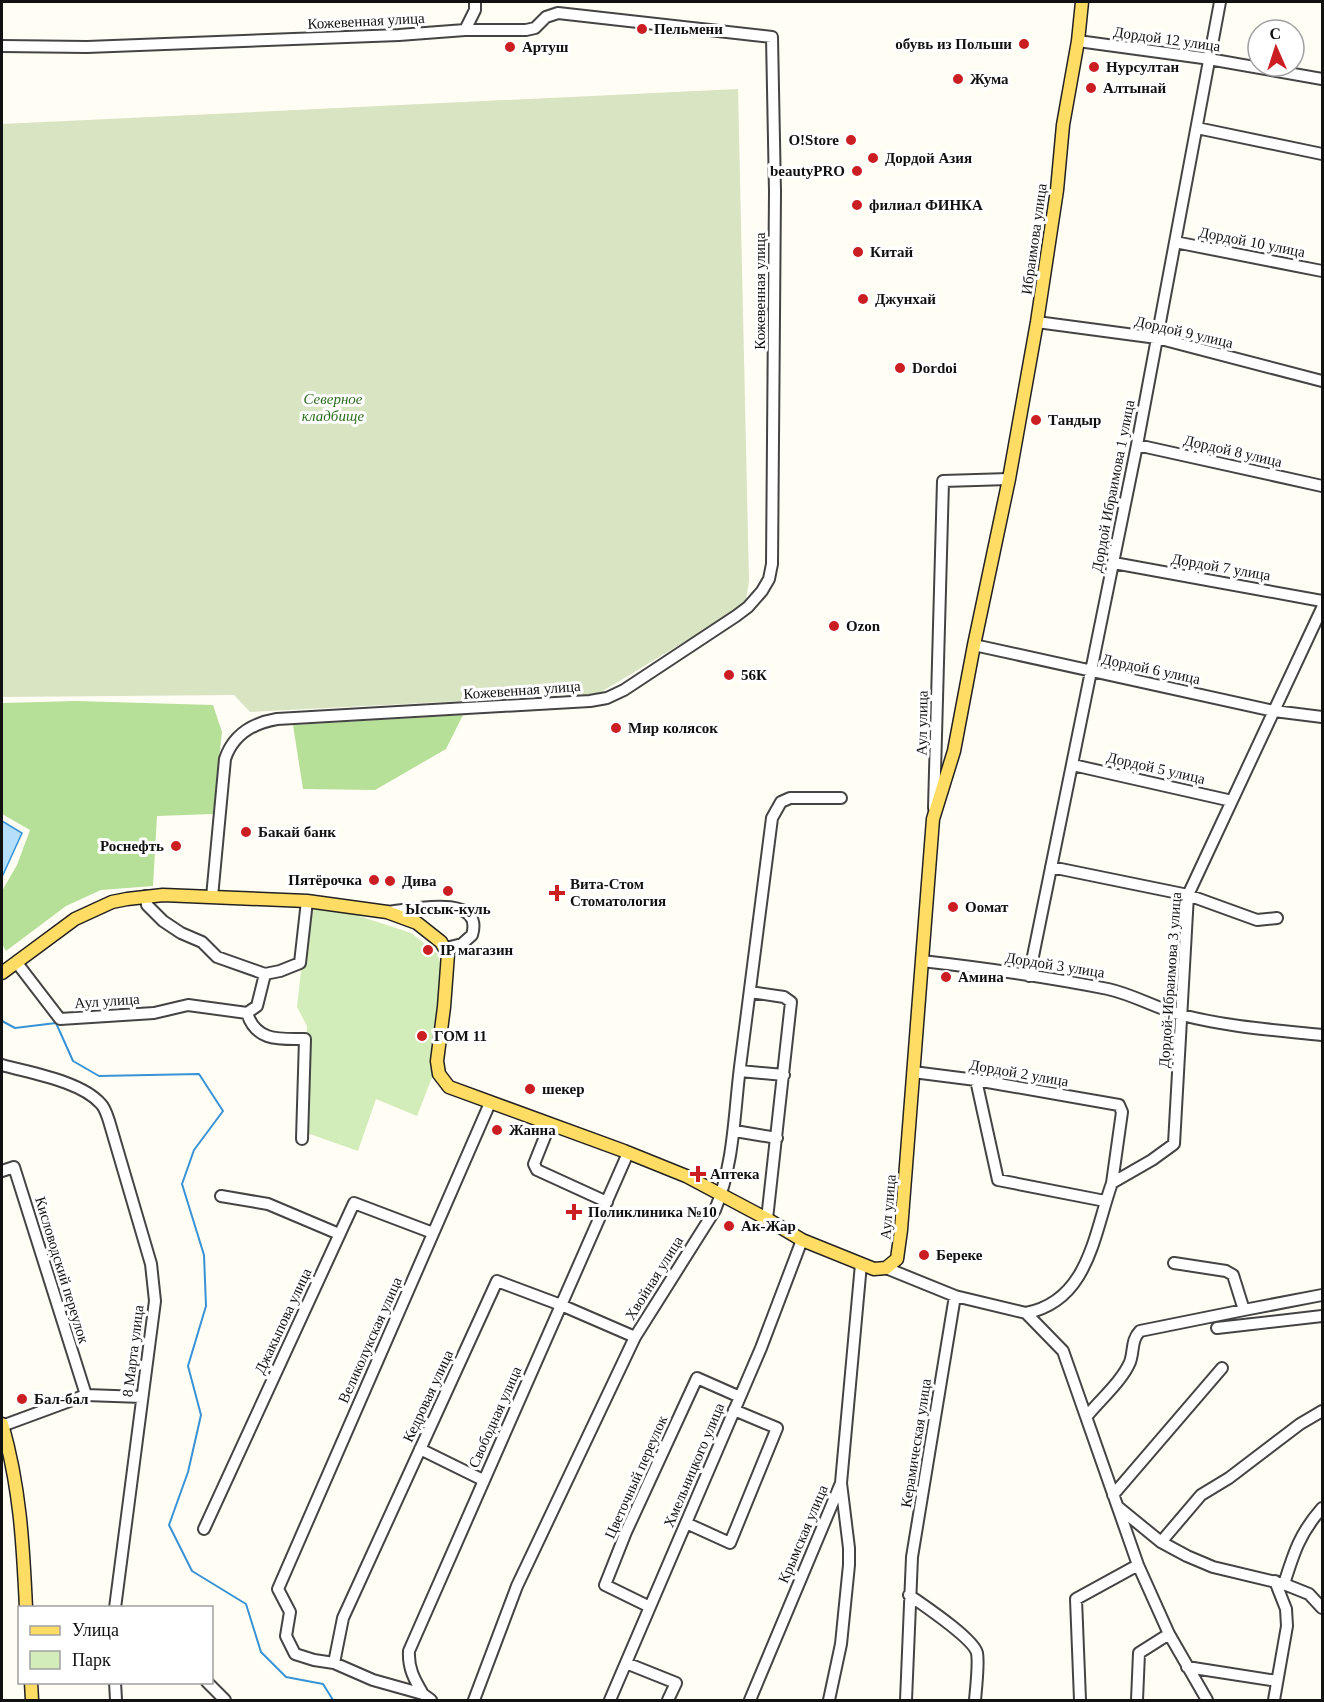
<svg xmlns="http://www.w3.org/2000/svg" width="1324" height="1702" font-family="'Times New Roman',serif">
<rect width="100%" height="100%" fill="#fffdf4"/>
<path fill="#d3edba" d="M308,909L350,913L402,930L411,933L438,954L441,966L439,993L430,1057L433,1075L417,1116L376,1099L358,1151L304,1132L307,1026L297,1007Z"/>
<path fill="#b6df98" d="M76,701L213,705L222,732L213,814L157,816L153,886L101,890L66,906L6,951L2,944V891L17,865L30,830L2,814V703Z
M463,715L446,749L375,790L303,789L293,725Z"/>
<path fill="#d8e4c2" d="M738,89L749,581L745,605L598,694L250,712L234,695L2,697V124Z"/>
<path fill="#b5dffa" stroke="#3793d6" stroke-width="1.5" d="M2,821L22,833L2,877Z"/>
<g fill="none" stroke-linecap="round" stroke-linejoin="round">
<path stroke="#3793d6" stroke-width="2" d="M2,1021L15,1028L56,1023L73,1061L99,1076L199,1074L223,1111L194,1150L182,1184L204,1255L206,1306L188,1366L201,1415L188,1472L169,1525L192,1571L246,1604L261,1652L286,1677L323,1684L333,1700"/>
<defs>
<path id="minor" d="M465,30L475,10V2
M1078,41L1203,58L1322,79
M2,46L87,47L399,35L465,30H526L535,28L546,17L558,13L772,37L775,192L772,564L769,579L762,591L748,607L736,616L624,690L607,698L590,701L277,719C253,723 233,735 225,759L212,897
M1197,128L1322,154
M1175,242L1322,271
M1037,322L1157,338L1322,381
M1137,445L1322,486
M1114,563L1322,601
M974,645L1274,711L1322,717
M1073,765L1232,801
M934,808L943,481L1009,479
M1051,867L1188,895L1257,920L1277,918
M146,896L147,905L163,921L181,933L202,942L217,957L265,974
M387,912C408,910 485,892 472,935L462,944L446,948
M922,961C984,968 1047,977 1108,989C1135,995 1157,1009 1182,1015C1228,1027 1275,1030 1322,1035
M17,963L60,1019L154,1013L188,1005L247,1013L257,1006L265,974L280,971L300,963L307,901
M1029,976L1137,445L1220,2
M750,992L784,997L791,1002L767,1219
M247,1013C256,1042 280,1039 305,1039L302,1139
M2,1065C30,1073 81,1081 101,1104C105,1108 107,1115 109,1121L151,1264L155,1301L115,1608
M740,1071L784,1075
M913,1072L976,1080L1119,1105L1122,1112L1112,1183
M976,1080L998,1180L1105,1201
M550,1124L534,1164L537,1170L607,1202
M735,1131L777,1138
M2,1171L14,1167L86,1395
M221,1196L268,1204L339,1234
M1174,1263L1226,1271L1233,1275L1244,1310L1322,1295
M886,1268L955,1296L1026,1313L1063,1351L1138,1565L1169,1634L1207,1700
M1026,1313C1089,1301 1094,1233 1112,1183L1152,1160L1174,1144L1188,895L1322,608
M1217,1328L1322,1316
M1087,1416C1100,1400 1122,1381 1130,1362C1134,1351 1131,1340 1140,1331L1244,1310
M2,1426L86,1395L142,1397
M420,1449L483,1480
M1113,1495L1222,1368
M1118,1507L1161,1542L1187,1556L1213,1567L1284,1584L1309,1594L1322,1608
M686,1523L730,1543L777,1428L734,1410
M204,1529L354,1203L433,1233
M1161,1542L1201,1495L1229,1478L1300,1424L1322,1411
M1284,1584C1294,1552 1300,1533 1322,1508
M909,1595C923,1605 973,1638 977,1653C979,1663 976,1689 975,1700
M650,1607L605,1585L626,1532L697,1378L740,1397
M334,1663L343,1618L497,1281L561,1305L635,1337
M626,1663L676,1683L668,1700
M1187,1667L1277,1681
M115,1682L116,1700
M207,1682L225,1700
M423,1694C414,1679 408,1668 409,1651L628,1153
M431,1700L423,1694L373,1680L334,1663L314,1660L295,1654L286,1636L290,1612L278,1589L490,1103
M474,1700L517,1586L635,1337L715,1210C734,1164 734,1115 740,1067C751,984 762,901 772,818L781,802L790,798H841
M610,1700L761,1348L802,1240
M750,1700L841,1483L861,1264
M829,1700L841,1644L849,1565V1548L841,1483
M906,1700L912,1557L955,1296
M1080,1700L1076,1599L1138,1565
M1137,1700L1139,1653L1169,1634
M1274,1700L1287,1626L1286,1609L1275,1581"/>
<path id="major" d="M2,973L75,919L112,902L127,899L163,895L307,901L387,912L417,923L441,942L448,954L444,1007L437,1061L439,1074L449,1087L624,1151L686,1176L767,1219L802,1240L874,1269L886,1268L897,1259L901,1230L933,819L954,751L974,645L1009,479L1037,322L1057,190L1063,125L1078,41L1082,2
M2,1424C20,1487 23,1543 26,1608
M31,1682L32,1700"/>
</defs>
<use href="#minor" stroke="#444" stroke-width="14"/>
<use href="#major" stroke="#222" stroke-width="15"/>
<use href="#minor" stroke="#fff" stroke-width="10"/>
<use href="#major" stroke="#ffdd64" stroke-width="12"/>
</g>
<g fill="#cb1e22" stroke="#fff" stroke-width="2">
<circle cx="642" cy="29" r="6"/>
<circle cx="1024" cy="44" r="6"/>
<circle cx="510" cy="47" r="6"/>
<circle cx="1094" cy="67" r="6"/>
<circle cx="958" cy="79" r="6"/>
<circle cx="1091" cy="88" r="6"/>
<circle cx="851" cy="140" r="6"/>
<circle cx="873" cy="158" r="6"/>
<circle cx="857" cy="171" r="6"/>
<circle cx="857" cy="205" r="6"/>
<circle cx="858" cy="252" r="6"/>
<circle cx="863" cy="299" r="6"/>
<circle cx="900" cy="368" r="6"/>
<circle cx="1036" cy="420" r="6"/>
<circle cx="834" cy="626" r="6"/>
<circle cx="729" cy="675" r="6"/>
<circle cx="616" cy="728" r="6"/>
<circle cx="246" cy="832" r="6"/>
<circle cx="176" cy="846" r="6"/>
<circle cx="374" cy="880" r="6"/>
<circle cx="390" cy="881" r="6"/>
<circle cx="448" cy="891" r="6"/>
<path d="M554 884h6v6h6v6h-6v6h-6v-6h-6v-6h6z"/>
<circle cx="953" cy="907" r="6"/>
<circle cx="428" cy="950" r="6"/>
<circle cx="946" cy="977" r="6"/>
<circle cx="422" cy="1036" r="6"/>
<circle cx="530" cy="1089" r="6"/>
<circle cx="497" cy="1130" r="6"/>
<path d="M695 1165h6v6h6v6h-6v6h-6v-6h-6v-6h6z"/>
<path d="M571 1203h6v6h6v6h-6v6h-6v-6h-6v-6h6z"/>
<circle cx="729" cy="1226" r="6"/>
<circle cx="924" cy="1255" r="6"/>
<circle cx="22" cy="1399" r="6"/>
</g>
<g text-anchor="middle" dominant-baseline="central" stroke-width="6" stroke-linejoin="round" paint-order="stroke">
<g font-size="15" fill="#111" stroke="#fff">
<text transform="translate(366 21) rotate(-3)">Кожевенная улица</text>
<text transform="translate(1167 39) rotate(8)">Дордой 12 улица</text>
<text transform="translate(1034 239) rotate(-82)">Ибраимова улица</text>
<text transform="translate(1252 242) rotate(11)">Дордой 10 улица</text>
<text transform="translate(760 291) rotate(-90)">Кожевенная улица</text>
<text transform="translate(1184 332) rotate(13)">Дордой 9 улица</text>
<text transform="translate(1233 451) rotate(13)">Дордой 8 улица</text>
<text transform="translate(1113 486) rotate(-79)">Дордой Ибраимова 1 улица</text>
<text transform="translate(1221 567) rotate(10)">Дордой 7 улица</text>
<text transform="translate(1151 669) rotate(12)">Дордой 6 улица</text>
<text transform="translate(522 690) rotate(-4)">Кожевенная улица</text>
<text transform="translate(922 723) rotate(-89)">Аул улица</text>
<text transform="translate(1156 768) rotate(13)">Дордой 5 улица</text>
<text transform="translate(1055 965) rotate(9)">Дордой 3 улица</text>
<text transform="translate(1170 980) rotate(-86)">Дордой-Ибраимова 3 улица</text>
<text transform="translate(107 1001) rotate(-4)">Аул улица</text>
<text transform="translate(1019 1073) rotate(10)">Дордой 2 улица</text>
<text transform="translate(888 1207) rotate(-85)">Аул улица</text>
<text transform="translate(62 1270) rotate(73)">Кисловодский переулок</text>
<text transform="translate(654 1278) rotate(-58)">Хвойная улица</text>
<text transform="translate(283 1321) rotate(-65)">Джакыпова улица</text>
<text transform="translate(370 1340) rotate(-66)">Великолукская улица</text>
<text transform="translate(133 1351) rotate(-83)">8 Марта улица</text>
<text transform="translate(428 1396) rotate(-65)">Кедровая улица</text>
<text transform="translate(495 1417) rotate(-66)">Свободная улица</text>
<text transform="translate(916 1443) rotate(-81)">Керамическая улица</text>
<text transform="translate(694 1465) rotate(-67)">Хмельницкого улица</text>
<text transform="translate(636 1477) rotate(-66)">Цветочный переулок</text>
<text transform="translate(803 1534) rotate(-67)">Крымская улица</text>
</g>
<g font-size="15" font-weight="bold" fill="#111" stroke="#fff" text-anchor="start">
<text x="654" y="29">Пельмени</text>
<text x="1012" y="44" text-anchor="end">обувь из Польши</text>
<text x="522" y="47">Артуш</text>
<text x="1106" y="67">Нурсултан</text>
<text x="970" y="79">Жума</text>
<text x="1103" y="88">Алтынай</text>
<text x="839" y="140" text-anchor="end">O!Store</text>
<text x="885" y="158">Дордой Азия</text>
<text x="845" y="171" text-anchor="end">beautyPRO</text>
<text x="869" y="205">филиал ФИНКА</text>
<text x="870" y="252">Китай</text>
<text x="875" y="299">Джунхай</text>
<text x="912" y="368">Dordoi</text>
<text x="1048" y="420">Тандыр</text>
<text x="846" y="626">Ozon</text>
<text x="741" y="675">56К</text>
<text x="628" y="728">Мир колясок</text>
<text x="258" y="832">Бакай банк</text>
<text x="164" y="846" text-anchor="end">Роснефть</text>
<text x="362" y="880" text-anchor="end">Пятёрочка</text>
<text x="402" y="881">Дива</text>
<text x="570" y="884">Вита-Стом<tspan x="570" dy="17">Стоматология</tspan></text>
<text x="965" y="907">Оомат</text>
<text x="448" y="909" text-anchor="middle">Ыссык-куль</text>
<text x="440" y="950">IP магазин</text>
<text x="958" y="977">Амина</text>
<text x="434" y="1036">ГОМ 11</text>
<text x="542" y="1089">шекер</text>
<text x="509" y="1130">Жанна</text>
<text x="710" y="1174">Аптека</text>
<text x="588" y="1212">Поликлиника №10</text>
<text x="741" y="1226">Ак-Жар</text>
<text x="936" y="1255">Береке</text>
<text x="34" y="1399">Бал-бал</text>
</g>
<g font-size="15" font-style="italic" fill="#2a6e1b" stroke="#fff">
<text x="333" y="399">Северное<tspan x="333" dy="17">кладбище</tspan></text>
</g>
</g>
<rect width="1324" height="1702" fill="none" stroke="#111111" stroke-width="6"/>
<rect x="18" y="1606" width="195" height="78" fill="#ffffff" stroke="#a0a0a0" stroke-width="1.5"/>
<rect x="30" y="1626" width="30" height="9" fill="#ffdd64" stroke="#a0a0a0" stroke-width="1.5"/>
<text x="72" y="1636" font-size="18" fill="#111111">Улица</text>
<rect x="30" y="1651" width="30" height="18" fill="#d3edba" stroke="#a0a0a0" stroke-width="1.5"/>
<text x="72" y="1666" font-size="18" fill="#111111">Парк</text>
<g transform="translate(1276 48) rotate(357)"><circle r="28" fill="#ffffff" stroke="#a0a0a0" stroke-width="1.5"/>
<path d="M0-4.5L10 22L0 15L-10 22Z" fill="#cb1e22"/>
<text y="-9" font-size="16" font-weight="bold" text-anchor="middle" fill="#111111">С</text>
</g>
</svg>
